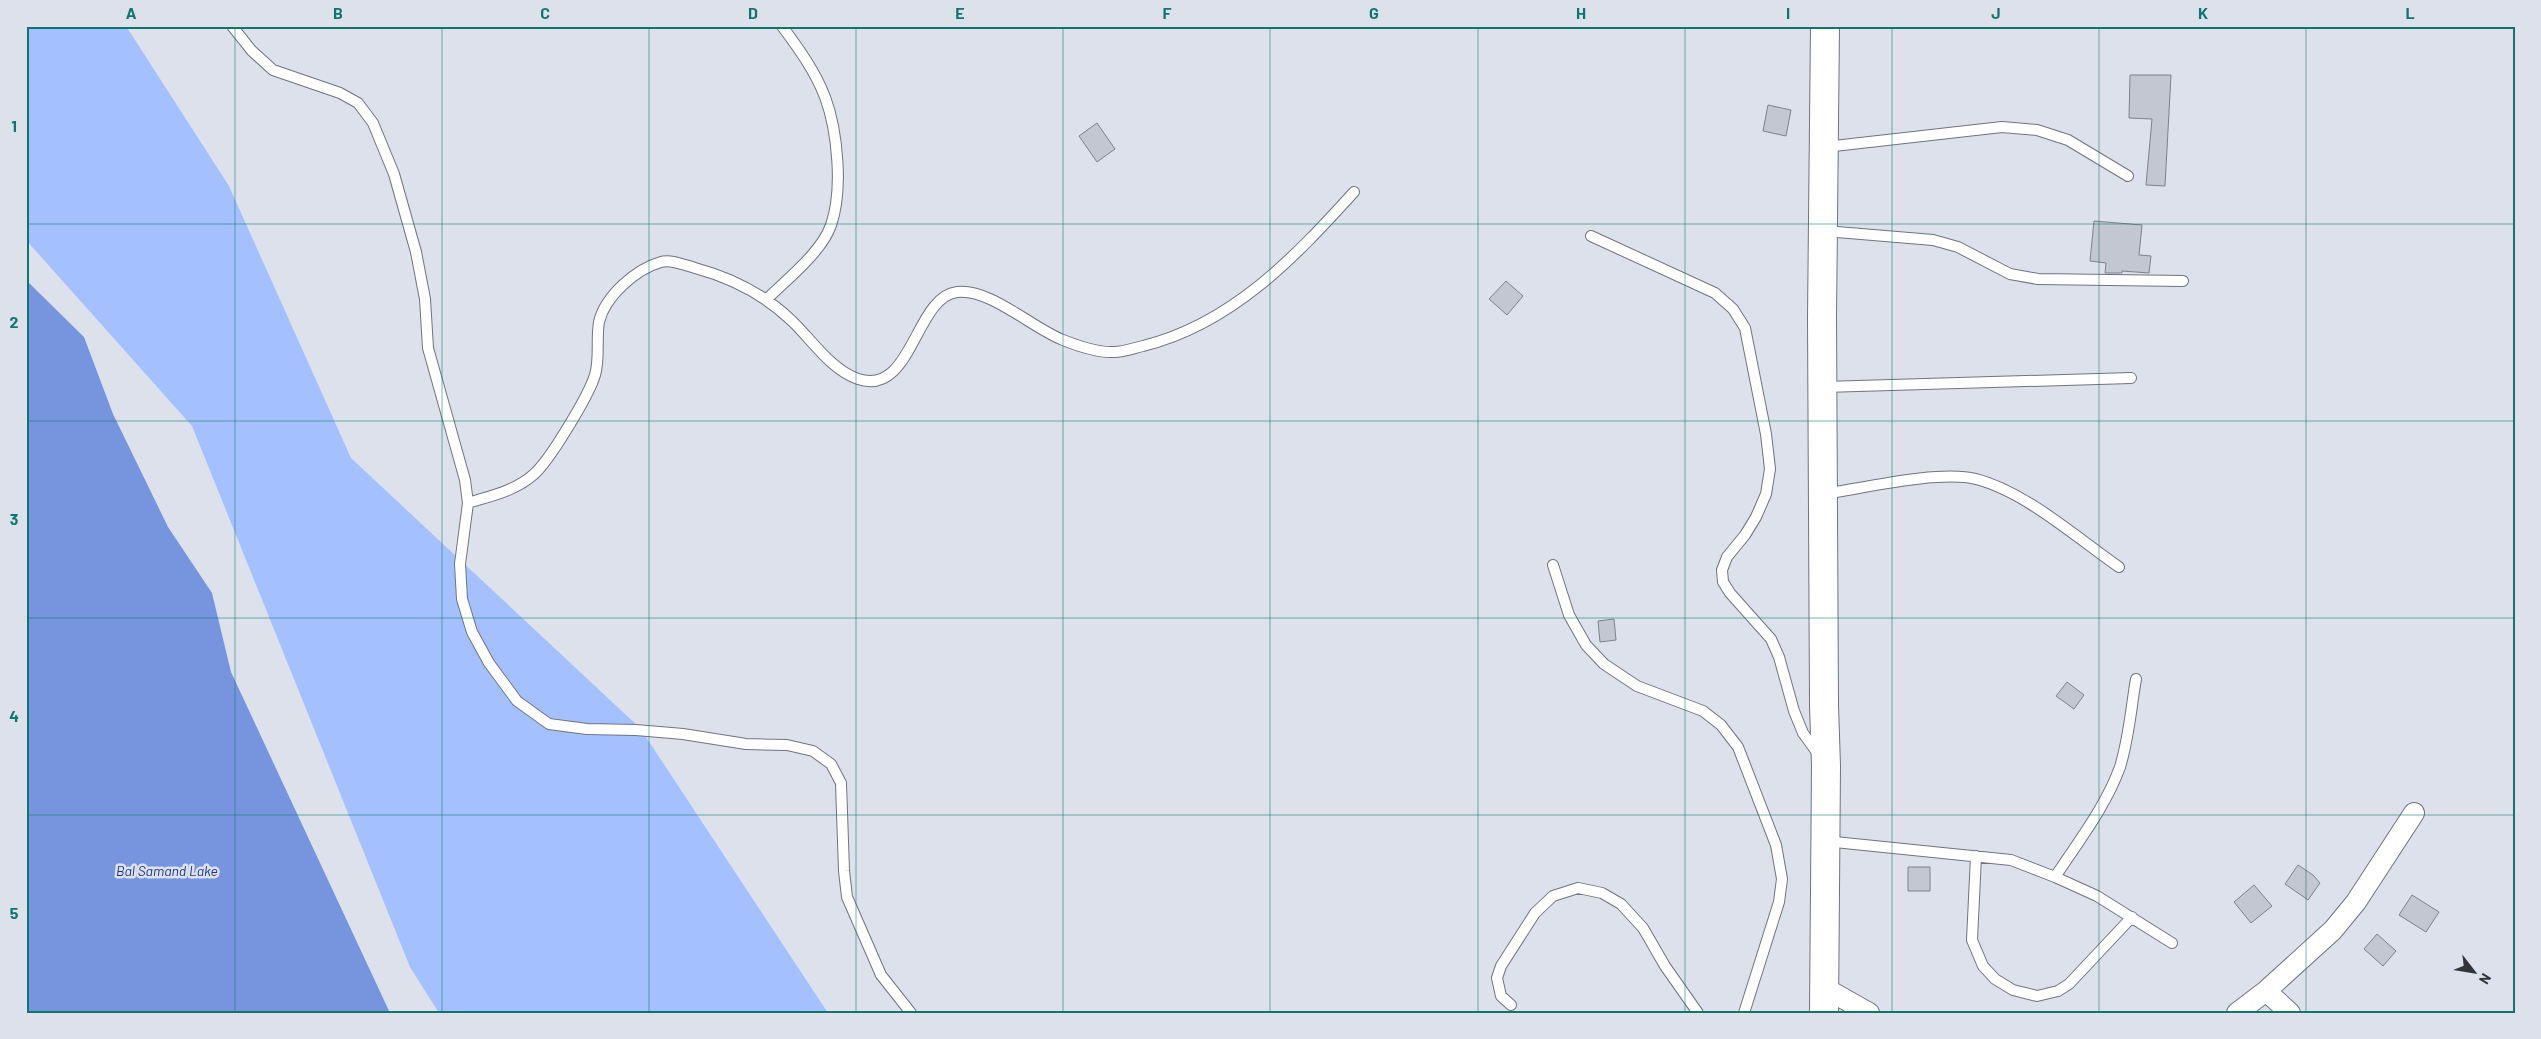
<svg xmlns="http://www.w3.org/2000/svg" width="2541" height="1039" font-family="Barlow,sans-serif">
<rect width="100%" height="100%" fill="#dce1ec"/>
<path fill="#a5c0ff" d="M26,26H126L229,186L351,458L640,728L828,1013H439L410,967L192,426L26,240Z"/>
<path fill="#7795df" d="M26,280L84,337L113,414L168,527L212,593L231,672L390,1013H26Z"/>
<path fill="#c3c7d2" stroke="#7c818a" d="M2130,75H2171L2165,186L2146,185L2152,119L2129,118Z
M1768,105L1791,110L1786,136L1763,131Z
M1097,123L1115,149L1097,162L1079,136Z
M2094,221L2142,225L2139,255L2151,256L2149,273L2122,271V273H2105L2106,263L2090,261Z
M1506,281L1523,296L1507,315L1489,299Z
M1614,619L1616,640L1600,642L1598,621Z
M2067,682L2084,695L2074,709L2056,696Z
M2298,865L2313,875L2320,883L2308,900L2285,884Z
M1908,867H1930V891H1908Z
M2254,885L2272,906L2251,923L2234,902Z
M2412,895L2439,912L2426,932L2399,915Z
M2377,934L2396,951L2383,966L2364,949Z"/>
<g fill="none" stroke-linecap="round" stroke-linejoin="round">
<defs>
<path id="service" d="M232,26L252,51L273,70L340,93L358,103L373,123L394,174L416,252L425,299L428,348L465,480L468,503L460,564L462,599L472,632L489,663L517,701L549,724L587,729L636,730L683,734L746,744L787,745L813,751L831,764L841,783L844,871L847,897L881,975L911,1013
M1825,147L2002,127L2037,130L2068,140L2128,176
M1825,231L1933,240L1958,247L2010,274L2038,279L2183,281
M1591,236L1715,293L1733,309L1745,328L1766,434L1770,469L1766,494L1756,517L1745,535L1727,557L1722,570L1723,582L1730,593L1771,639L1779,657L1794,711L1803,733L1819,755
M766,300C786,280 822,252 831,225C843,191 838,132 825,97C815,71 799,49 782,26
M1824,387L2131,378
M1824,494C1864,488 1939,470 1976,479C2026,492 2077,538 2119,567
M468,503C490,496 515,491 533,475C549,462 589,395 595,375C600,358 596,339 599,322C605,296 636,269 661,262C670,259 685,265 695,268C732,278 764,294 792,321C812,340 831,370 858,379C912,397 915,297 957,292C990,288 1032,328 1063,340C1078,346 1097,353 1114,352C1124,352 1134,348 1143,346C1232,324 1295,257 1354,192
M1553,565L1569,615L1586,645L1604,664L1637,686L1703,711L1721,725L1738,747L1776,845L1782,879L1779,902L1744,1013
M1825,841L2011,860L2055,877L2097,896L2172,943
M1976,856L1972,940L1983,966L1995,979L2013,990L2037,996L2058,991L2069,984L2132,917
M2055,877C2078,842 2106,806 2120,767C2129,738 2131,708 2136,679
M1511,1005L1501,996L1497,978L1501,966L1535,913L1553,896L1578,888L1602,893L1621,904L1643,928L1665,966L1698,1013"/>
<path id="minor" d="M1823,987L1869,1013
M2266,991L2290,1013
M2237,1013L2266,991L2333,930L2356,902L2414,813"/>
<path id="trunk" d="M1824,1013L1826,766L1824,705L1822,318L1825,26"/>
</defs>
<use href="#service" stroke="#70747e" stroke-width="12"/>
<use href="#minor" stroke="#70747e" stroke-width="22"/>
<use href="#trunk" stroke="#70747e" stroke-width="30"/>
<use href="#service" stroke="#fff" stroke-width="10"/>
<use href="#minor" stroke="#fff" stroke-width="20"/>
<use href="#trunk" stroke="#fff" stroke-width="28"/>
</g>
<path fill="none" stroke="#0f766e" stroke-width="1" stroke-opacity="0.55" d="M235,26V1013M442,26V1013M649,26V1013M856,26V1013M1063,26V1013M1270,26V1013M1478,26V1013M1685,26V1013M1892,26V1013M2099,26V1013M2306,26V1013M26,224H2515M26,421H2515M26,618H2515M26,815H2515"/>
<g text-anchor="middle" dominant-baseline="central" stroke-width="5" stroke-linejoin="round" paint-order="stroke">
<g font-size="14" font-style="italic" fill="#1d378d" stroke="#dce1ec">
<text x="167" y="870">Bal Samand Lake</text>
</g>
</g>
<rect width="2541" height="1039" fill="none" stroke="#dce1ec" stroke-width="55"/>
<g transform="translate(2474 972) rotate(121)" stroke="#dce1ec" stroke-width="4" paint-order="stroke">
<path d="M0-4L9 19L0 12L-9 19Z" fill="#333439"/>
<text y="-8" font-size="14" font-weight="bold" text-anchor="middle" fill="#333439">N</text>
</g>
<rect x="28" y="28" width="2486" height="984" fill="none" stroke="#0f766e" stroke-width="2"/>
<g font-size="16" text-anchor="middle" font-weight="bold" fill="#0f766e">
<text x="131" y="19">A</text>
<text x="338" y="19">B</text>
<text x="545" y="19">C</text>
<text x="753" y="19">D</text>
<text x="960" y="19">E</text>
<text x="1167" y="19">F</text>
<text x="1374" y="19">G</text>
<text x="1581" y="19">H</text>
<text x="1788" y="19">I</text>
<text x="1996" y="19">J</text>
<text x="2203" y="19">K</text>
<text x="2410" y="19">L</text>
<text x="14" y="132">1</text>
<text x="14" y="328">2</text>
<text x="14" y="525">3</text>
<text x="14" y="722">4</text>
<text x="14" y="919">5</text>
</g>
</svg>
